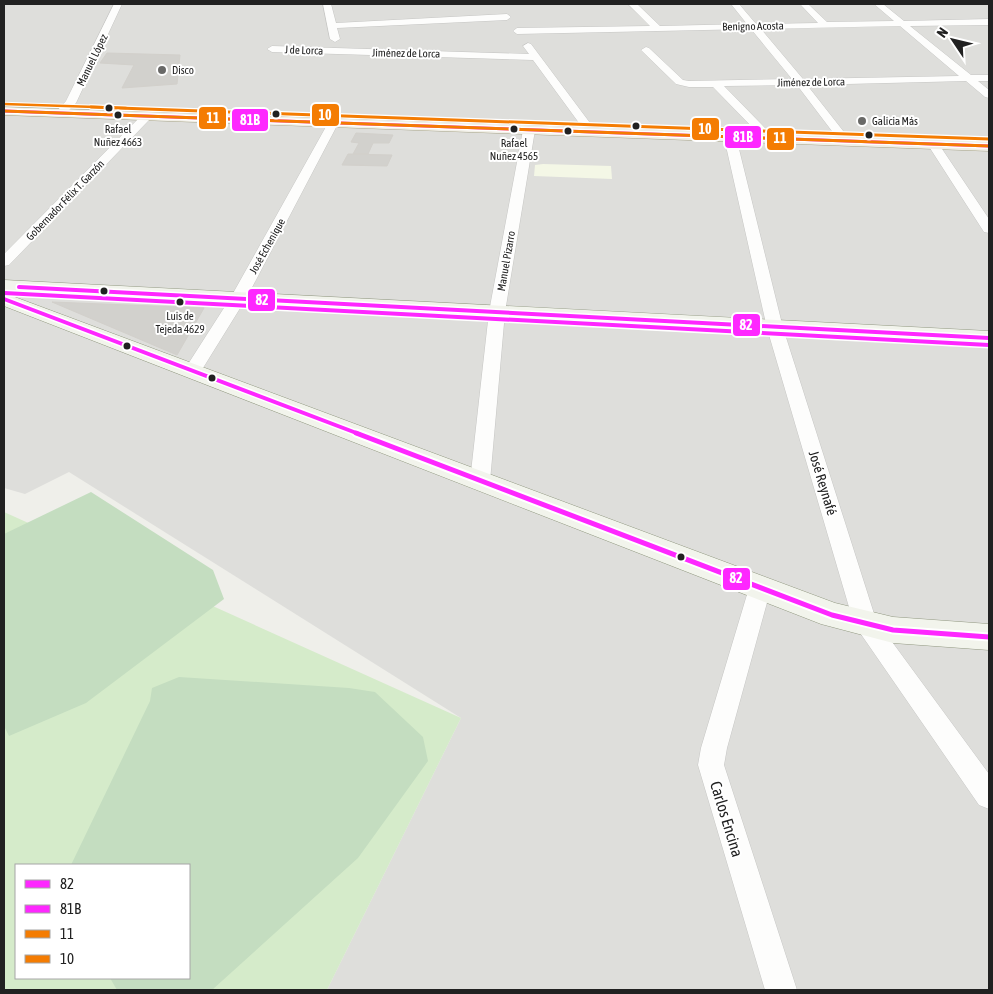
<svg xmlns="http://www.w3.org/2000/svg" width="993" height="994" font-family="'Asap Condensed',sans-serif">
<rect width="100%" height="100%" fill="#efefea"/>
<path fill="#dededb" d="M4,4H989V990H327L461,718L69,472L25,494L4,488Z"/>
<path fill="#f4f7e6" d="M543,164L611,166L612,179L534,176L535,165Z"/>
<path fill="#d5ebca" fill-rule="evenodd" d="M4,512L461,718L327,990H4ZM16,865H189V978H16Z"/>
<path fill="#c4ddc0" d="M91,492L213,570L224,599L86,703L9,736L4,726V534Z
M179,677L349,688L375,692L423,737L428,761L358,858L212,990H117L110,978H189V865H71L150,701L152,688Z"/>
<path fill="#d2d1cd" stroke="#d2d0cb" d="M107,53L180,55L177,84L122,88L134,65L100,63Z
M356,133L393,135L389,143H373L368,154H353L359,143L351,142Z
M348,154L392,155L387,166L342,165Z
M52,302L204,308L177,355Z"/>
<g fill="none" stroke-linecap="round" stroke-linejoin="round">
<defs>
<path id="minor" d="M114,4H122L76,103L64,115H56L55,113L66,101Z
M323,4H331L336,23L507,14L511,17L507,20L337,28L340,39L335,42L330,39Z
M628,4H637L660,26L747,24L731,4H739L756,24L818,23L800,4H808L827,22L894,21L874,4H883L904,21L989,19V25L910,26L971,75H989V81H978L989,90V98L985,97L966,81L807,85L851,141L845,144L841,143L797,85L724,86L766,129L768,131L766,133H758L713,87H689L676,84L641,50L646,47L649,48L683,80L689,81L792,79L751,29L517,34L513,31L517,28L650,26ZM900,26L959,76L803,79L761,29Z
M528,43L531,44L590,123L592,125L590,127H582L533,60L272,52L267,49L272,46L529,54L523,46Z
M337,113L342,116L247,297L198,376L192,377L186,376L183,372L231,297L332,116Z
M146,114L150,115L151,117L150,119L9,265L4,266V254L142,115Z
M529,127L535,130L505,312L490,481L487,486L480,488L473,486L470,481L489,312L523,130Z
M730,134L736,137L783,328L876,620L989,774V809L979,805L854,624L767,328L724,137Z
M934,142L938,143L989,219V233L984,232L928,145Z
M760,579L768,582L771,588L727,748L724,765L797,990H765L698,765L701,748L749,588L752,582Z"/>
<path id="secondary" d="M4,280L989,331V345L4,292Z
M4,293L835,603L893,617L989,624V650L893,643L821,624L4,306Z"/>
<path id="primary" d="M4,107L989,141V151L4,115Z"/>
</defs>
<use href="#minor" stroke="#c6c6c4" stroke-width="1"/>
<use href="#secondary" stroke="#929982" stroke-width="1"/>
<use href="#primary" stroke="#a5a286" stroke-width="1"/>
<use href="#minor" fill="#fdfdfc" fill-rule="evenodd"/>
<use href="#secondary" fill="#f2f4ec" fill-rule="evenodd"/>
<use href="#primary" fill="#f1efe7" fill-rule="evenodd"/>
<defs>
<path id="bus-1-far1" d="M19,287L989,338
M4,299L359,434"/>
<path id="bus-1" d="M356,433L832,615L893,630L989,637"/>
<path id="bus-2-far1" d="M4,111L989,146"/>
<path id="bus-2" d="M4,293L989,345"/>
<path id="bus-3" d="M4,111L989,146"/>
<path id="bus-4-far1" d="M4,104L126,108"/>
<path id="bus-4" d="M91,107L989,139"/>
</defs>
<use href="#bus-1-far1" stroke="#fff" stroke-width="7"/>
<use href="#bus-1" stroke="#fff" stroke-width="9"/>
<use href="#bus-2-far1" stroke="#fff" stroke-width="5.5"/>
<use href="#bus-2" stroke="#fff" stroke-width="7"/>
<use href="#bus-3" stroke="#fff" stroke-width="5.5"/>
<use href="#bus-4-far1" stroke="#fff" stroke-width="4.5"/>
<use href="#bus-4" stroke="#fff" stroke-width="5.5"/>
<use href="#bus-1-far1" stroke="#fe27ff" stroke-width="4"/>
<use href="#bus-1" stroke="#fe27ff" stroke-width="5"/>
<use href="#bus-2-far1" stroke="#fe27ff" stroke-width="3"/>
<use href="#bus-2" stroke="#fe27ff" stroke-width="4"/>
<use href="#bus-3" stroke="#f47c02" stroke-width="3"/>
<use href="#bus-4-far1" stroke="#f47c02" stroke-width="2.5"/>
<use href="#bus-4" stroke="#f47c02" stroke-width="3"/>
</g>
<g fill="#696967" stroke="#fff" stroke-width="2">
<circle cx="162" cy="70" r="5"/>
<circle cx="862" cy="121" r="5"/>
</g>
<g fill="#212121" stroke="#fff" stroke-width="2">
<circle cx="109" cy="108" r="4.5"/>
<circle cx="276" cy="114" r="4.5"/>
<circle cx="118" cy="115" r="4.5"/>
<circle cx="636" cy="126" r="4.5"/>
<circle cx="514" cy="129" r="4.5"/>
<circle cx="568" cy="131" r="4.5"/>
<circle cx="869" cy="135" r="4.5"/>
<circle cx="104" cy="291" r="4.5"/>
<circle cx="180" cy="302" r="4.5"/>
<circle cx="127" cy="346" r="4.5"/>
<circle cx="212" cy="378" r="4.5"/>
<circle cx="681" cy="557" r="4.5"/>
</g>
<g text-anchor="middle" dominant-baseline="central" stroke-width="4" stroke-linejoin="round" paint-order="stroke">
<g font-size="11" fill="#212121" stroke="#fff">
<text transform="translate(753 26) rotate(-1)">Benigno Acosta</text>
<text transform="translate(304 50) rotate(2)">J de Lorca</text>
<text transform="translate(406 53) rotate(1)">Jiménez de Lorca</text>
<text transform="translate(92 60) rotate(-64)">Manuel López</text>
<text transform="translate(811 82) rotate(-1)">Jiménez de Lorca</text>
<text transform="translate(65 200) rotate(-46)">Gobernador Félix T. Garzón</text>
<text transform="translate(267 246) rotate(-61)">José Echenique</text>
<text transform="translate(506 261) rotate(-80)">Manuel Pizarro</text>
</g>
<g font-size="11" fill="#212121" stroke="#fff" text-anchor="start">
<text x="172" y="70">Disco</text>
<text x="872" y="121">Galicia Más</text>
</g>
<g font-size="11" fill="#212121" stroke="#fff">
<text x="118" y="129">Rafael<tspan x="118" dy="13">Nuñez 4663</tspan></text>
<text x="514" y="143">Rafael<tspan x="514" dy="13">Nuñez 4565</tspan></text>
<text x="180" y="316">Luis de<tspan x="180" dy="13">Tejeda 4629</tspan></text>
</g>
<g font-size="14" fill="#212121" stroke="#fff">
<text transform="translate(823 483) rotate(73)">José Reynafé</text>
</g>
<g font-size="16" fill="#212121" stroke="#fff">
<text transform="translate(727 819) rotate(73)">Carlos Encina</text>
</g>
</g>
<g stroke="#fff" stroke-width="2">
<rect x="311" y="103" width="29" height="24" rx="5" fill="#f47c02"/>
<rect x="198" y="106" width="29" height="24" rx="5" fill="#f47c02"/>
<rect x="231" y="108" width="38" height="24" rx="5" fill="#fe27ff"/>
<rect x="691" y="117" width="29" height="24" rx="5" fill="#f47c02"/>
<rect x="724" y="125" width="38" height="24" rx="5" fill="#fe27ff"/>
<rect x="766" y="127" width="29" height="24" rx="5" fill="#f47c02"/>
<rect x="247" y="288" width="29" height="24" rx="5" fill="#fe27ff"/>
<rect x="732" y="313" width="29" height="24" rx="5" fill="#fe27ff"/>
<rect x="722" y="567" width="29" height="24" rx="5" fill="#fe27ff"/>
</g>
<g font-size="14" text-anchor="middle" font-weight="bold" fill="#fff">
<text x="325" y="120">10</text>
<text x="213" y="123">11</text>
<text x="250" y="125">81B</text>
<text x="705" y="134">10</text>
<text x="743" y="142">81B</text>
<text x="780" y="143">11</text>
<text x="262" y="305">82</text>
<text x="746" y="330">82</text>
<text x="736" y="583">82</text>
</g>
<rect width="993" height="994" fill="none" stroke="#212121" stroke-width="10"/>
<rect x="15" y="864" width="175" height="115" fill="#ffffff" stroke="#a6a6a6"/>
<rect x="25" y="880" width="25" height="8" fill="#fe27ff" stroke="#a6a6a6"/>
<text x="60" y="889" font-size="15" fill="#212121">82</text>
<rect x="25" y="905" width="25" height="8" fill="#fe27ff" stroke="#a6a6a6"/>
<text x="60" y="914" font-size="15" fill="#212121">81B</text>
<rect x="25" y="930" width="25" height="8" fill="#f47c02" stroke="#a6a6a6"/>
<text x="60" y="939" font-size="15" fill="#212121">11</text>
<rect x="25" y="955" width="25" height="8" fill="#f47c02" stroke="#a6a6a6"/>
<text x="60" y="964" font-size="15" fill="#212121">10</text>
<g transform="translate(953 40) rotate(305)" stroke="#ffffff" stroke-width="4" paint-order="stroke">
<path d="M0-4L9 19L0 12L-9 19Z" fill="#212121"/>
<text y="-8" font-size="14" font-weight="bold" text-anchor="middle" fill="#212121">N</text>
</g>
</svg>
